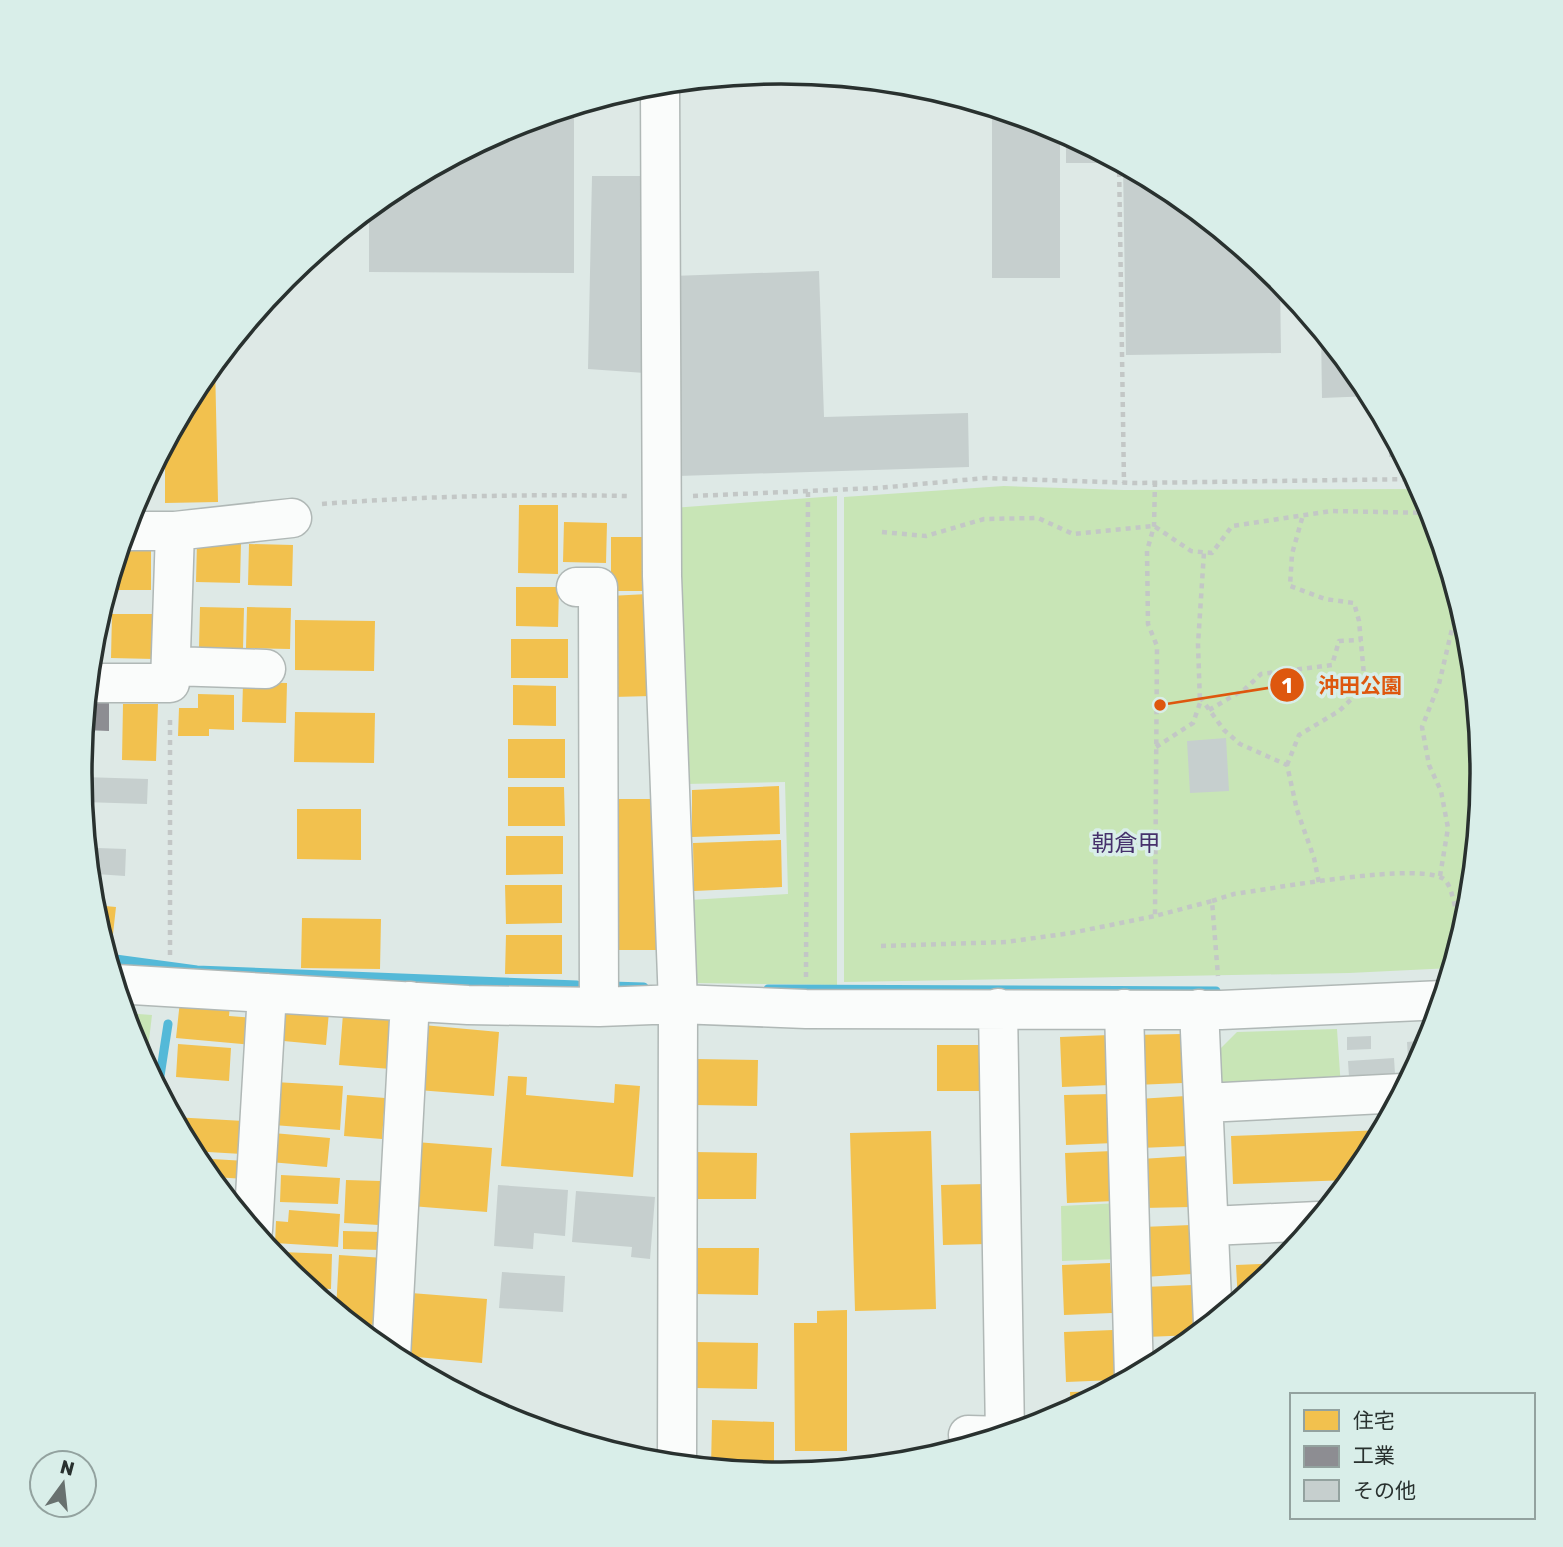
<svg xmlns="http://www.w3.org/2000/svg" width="1563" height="1547" font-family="Rubik,'Noto Sans JP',sans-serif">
<rect width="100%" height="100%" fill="#dee9e6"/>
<path fill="#c8e5b6" d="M1004,486L1124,490L1421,489L1430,505L1470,637L1483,774L1470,911L1452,968L1349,973L844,982V497Z
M837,496V985L694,983L690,900L788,894L785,782L684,784L672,508Z
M124,1013L152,1015L146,1066L133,1042Z
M1337,1029L1341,1088L1223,1094L1219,1050L1237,1032Z
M1120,1203V1259L1062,1261L1061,1206Z"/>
<path fill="#f2c14e" d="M215,363L218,502L165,503V446L198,383Z
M519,505H558V574L518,573Z
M564,522L607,523L606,563L563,562Z
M611,537H642L643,591H611Z
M197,542L241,543L240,583L196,582Z
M249,544L293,545L292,586L248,585Z
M119,550H151V590H111V577Z
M516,587H559L558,627L516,626Z
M648,594L651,696L613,697L609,596Z
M200,607L244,608L243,649L199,648Z
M247,607L291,608L290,649L246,648Z
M112,614H154V659L111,658Z
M100,615H104L103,661L91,660L93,636Z
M295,620L375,621L374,671L295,670Z
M511,639H568V678H511Z
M243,682L287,683L286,723L242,722Z
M513,685L556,686V726L513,725Z
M198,694L234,695V730L209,729V736H178L179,708H198Z
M123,704H158L156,761L122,760Z
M295,712L375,713L374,763L294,762Z
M508,739H565V778H508Z
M779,786L780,834L692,837V790Z
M508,787H564L565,826H508Z
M613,799H659L661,950H614Z
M297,809H361V860L297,859Z
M506,836H563V874L506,875Z
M781,840L782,887L694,891L693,843Z
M505,885H562V923L506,924Z
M92,897H95L94,905L116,907L111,952H106L93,910Z
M302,918L381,919L380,969L301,968Z
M506,935H562V974H505Z
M180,1001L230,1005L229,1016L255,1018L253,1045L176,1038Z
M276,1007L329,1012L326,1045L273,1040Z
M343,1014L395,1018L391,1069L339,1065Z
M423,1025L499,1032L494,1096L418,1090Z
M1181,1034L1183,1083L1135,1085L1133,1035Z
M1109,1035L1110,1085L1062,1087L1060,1037Z
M178,1044L231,1048L229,1081L176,1077Z
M937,1045H981L982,1091H937Z
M695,1059L758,1060L757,1106L694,1105Z
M508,1076L527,1077L526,1095L614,1103L615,1084L640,1086L633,1177L501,1166Z
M275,1082L343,1086L340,1130L273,1125Z
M1112,1094L1114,1143L1066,1145L1064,1095Z
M347,1095L385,1098L382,1139L344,1136Z
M1186,1096L1188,1146L1140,1148L1138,1099Z
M173,1117L244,1121L242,1154L191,1151Z
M1383,1130L1365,1164L1351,1180L1233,1184L1231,1136Z
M931,1131L936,1309L855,1311L850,1133Z
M273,1133L330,1138L327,1167L270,1162Z
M416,1142L492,1148L487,1212L411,1206Z
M1113,1151L1115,1201L1067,1203L1065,1153Z
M694,1152L757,1153L756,1199H694Z
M1189,1156L1191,1207L1143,1208L1141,1159Z
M195,1158L246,1161L245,1179L214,1177V1182Z
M281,1175L340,1178L338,1204L280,1202Z
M346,1180L381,1181L379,1225L344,1223Z
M985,1184L987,1244L943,1245L941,1185Z
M289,1210L340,1214L338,1247L275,1243L276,1221L288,1222Z
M1191,1225L1192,1274L1144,1277L1142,1227Z
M343,1231L381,1232V1250L343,1249Z
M696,1248H759L758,1295L695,1294Z
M281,1252L332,1254L331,1289L307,1288L280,1264Z
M339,1255L384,1258L380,1325L351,1324L336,1311Z
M1110,1263L1112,1313L1064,1315L1062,1265Z
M1283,1263L1277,1270L1238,1302L1236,1265Z
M1192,1285L1194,1335L1146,1337L1144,1287Z
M314,1293L331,1294V1307Z
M411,1293L487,1299L482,1363L406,1356Z
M847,1310V1451H795L794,1323H817V1311Z
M1113,1330L1115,1380L1066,1382L1064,1332Z
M695,1342L758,1343L757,1389L695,1388Z
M1178,1352L1171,1357L1146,1371L1145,1353Z
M1108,1391L1071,1411L1070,1392Z
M712,1420L774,1422V1468L711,1467Z
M610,1450L663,1454L660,1463L644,1462Z"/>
<path fill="#8d8d92" d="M87,703H109V731L84,730Z"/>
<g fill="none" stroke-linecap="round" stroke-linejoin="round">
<path stroke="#54b9d8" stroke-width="9" d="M108,958L197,970L577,985
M611,986L644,987
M768,989L1216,991
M158,1089L168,1024"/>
</g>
<path fill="#c6cfce" d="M574,107V273L369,272V209L392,190L513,125Z
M992,108L1060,130V278H992Z
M1066,134L1105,155V163H1066Z
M1123,164L1172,190L1278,278L1280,280L1281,353L1126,355Z
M592,176H647L645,373L588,369Z
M819,271L824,417L968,413L969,467L678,476L672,276Z
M1321,330L1365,384L1372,396L1322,398Z
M1389,428L1404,457H1389Z
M1226,738L1229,791L1190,793L1187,741Z
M82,777L148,779L147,804L83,802Z
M97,848L126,849L125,876L96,874Z
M1371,1036V1049L1347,1050V1037Z
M1430,1040L1412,1075H1409L1407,1042Z
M1394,1058L1395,1074L1349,1077L1348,1061Z
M498,1185L568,1190L565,1236L534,1233L533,1249L494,1246Z
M576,1191L655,1197L650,1259L631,1257L632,1247L572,1242Z
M502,1272L565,1276L563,1312L499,1308Z"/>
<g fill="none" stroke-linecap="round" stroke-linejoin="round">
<defs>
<path id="minor" d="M660,84L662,576L678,1004L677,1465
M125,531H175
M576,587H598L599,1007
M171,666L266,669
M89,683H170L175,531L292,518
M116,984L468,1005L599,1007L678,1004L806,1009L1221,1010L1443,1000
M998,1008L1005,1435
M1124,1009L1134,1377
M1199,1009L1213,1323
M1205,1103L1403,1093
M1210,1226L1318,1221
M253,1230L267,993
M391,1357L410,1001
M968,1435L1005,1436"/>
</defs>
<use href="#minor" stroke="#b0b8b6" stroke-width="41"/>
<path stroke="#c3c7c6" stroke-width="4.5" stroke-dasharray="5 5" stroke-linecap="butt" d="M1119,162L1124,483
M1155,482L1154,526L1147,551L1148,624L1157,646L1155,916L1212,901L1218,976
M693,496L878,488L985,478L1135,483L1416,479
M322,504C424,496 526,494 628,496
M882,532L926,536L984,519L1038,518L1073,534L1154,526L1191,551L1212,553L1232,526L1331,511L1432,513
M1200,697L1224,730L1240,744L1287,765L1297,810L1314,858L1319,883
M1209,710L1245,689L1261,674L1332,665L1339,641L1361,640
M1156,747L1193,723L1200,703L1198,644L1204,552
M1287,765L1299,735L1339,711L1365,686L1359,621L1354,603L1325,599L1290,586L1292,554L1303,515
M1440,876L1448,828L1441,791L1429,765L1422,727L1439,684L1452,629L1460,605
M1212,901L1234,894C1266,890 1428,859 1446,881C1454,891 1458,925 1461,938
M881,946L1006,942L1071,933L1155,916
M170,955V715
M806,977L808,491"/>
<use href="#minor" stroke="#fafcfb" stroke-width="38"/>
</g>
<g text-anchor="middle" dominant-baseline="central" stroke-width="7" stroke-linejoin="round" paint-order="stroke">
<g font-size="23" fill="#46316c" stroke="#d9eee9">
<text x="1126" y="843">朝倉甲</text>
</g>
</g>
<path d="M0 0H1563V1547H0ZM92 773a689 689 0 1 1 1378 0a689 689 0 1 1-1378 0Z" fill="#d9eee9" fill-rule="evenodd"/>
<path fill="none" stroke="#29312f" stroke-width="3.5" d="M92 773a689 689 0 1 1 1378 0a689 689 0 1 1-1378 0Z"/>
<path fill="none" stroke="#de570e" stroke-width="2.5" d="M1160 705L1287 685"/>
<g fill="#de570e" stroke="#d9eee9" stroke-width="2.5">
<circle cx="1160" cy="705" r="7"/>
<circle cx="1287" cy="685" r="18"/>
</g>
<g font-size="21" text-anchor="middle" font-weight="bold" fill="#fff">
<text x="1287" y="693">1</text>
</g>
<g font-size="21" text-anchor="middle" font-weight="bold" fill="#de570e" stroke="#d9eee9" stroke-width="7" stroke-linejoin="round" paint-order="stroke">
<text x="1360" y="693">沖田公園</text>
</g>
<rect x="1290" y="1393" width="245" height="126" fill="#d9eee9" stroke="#93a29f" stroke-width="2"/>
<rect x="1304" y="1410" width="35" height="21" fill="#f2c14e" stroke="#93a29f" stroke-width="2"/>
<text x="1353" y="1428" font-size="21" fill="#29312f">住宅</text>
<rect x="1304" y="1446" width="35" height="21" fill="#8d8d92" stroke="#93a29f" stroke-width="2"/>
<text x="1353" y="1463" font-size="21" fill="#29312f">工業</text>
<rect x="1304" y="1480" width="35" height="21" fill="#c6cfce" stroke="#93a29f" stroke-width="2"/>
<text x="1353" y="1498" font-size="21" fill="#29312f">その他</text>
<g transform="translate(63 1484) rotate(15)"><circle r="33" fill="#d9eee9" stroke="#93a29f" stroke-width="2"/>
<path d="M0-5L12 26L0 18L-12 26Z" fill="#68716f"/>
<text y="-10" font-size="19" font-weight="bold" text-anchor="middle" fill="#29312f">N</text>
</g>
</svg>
